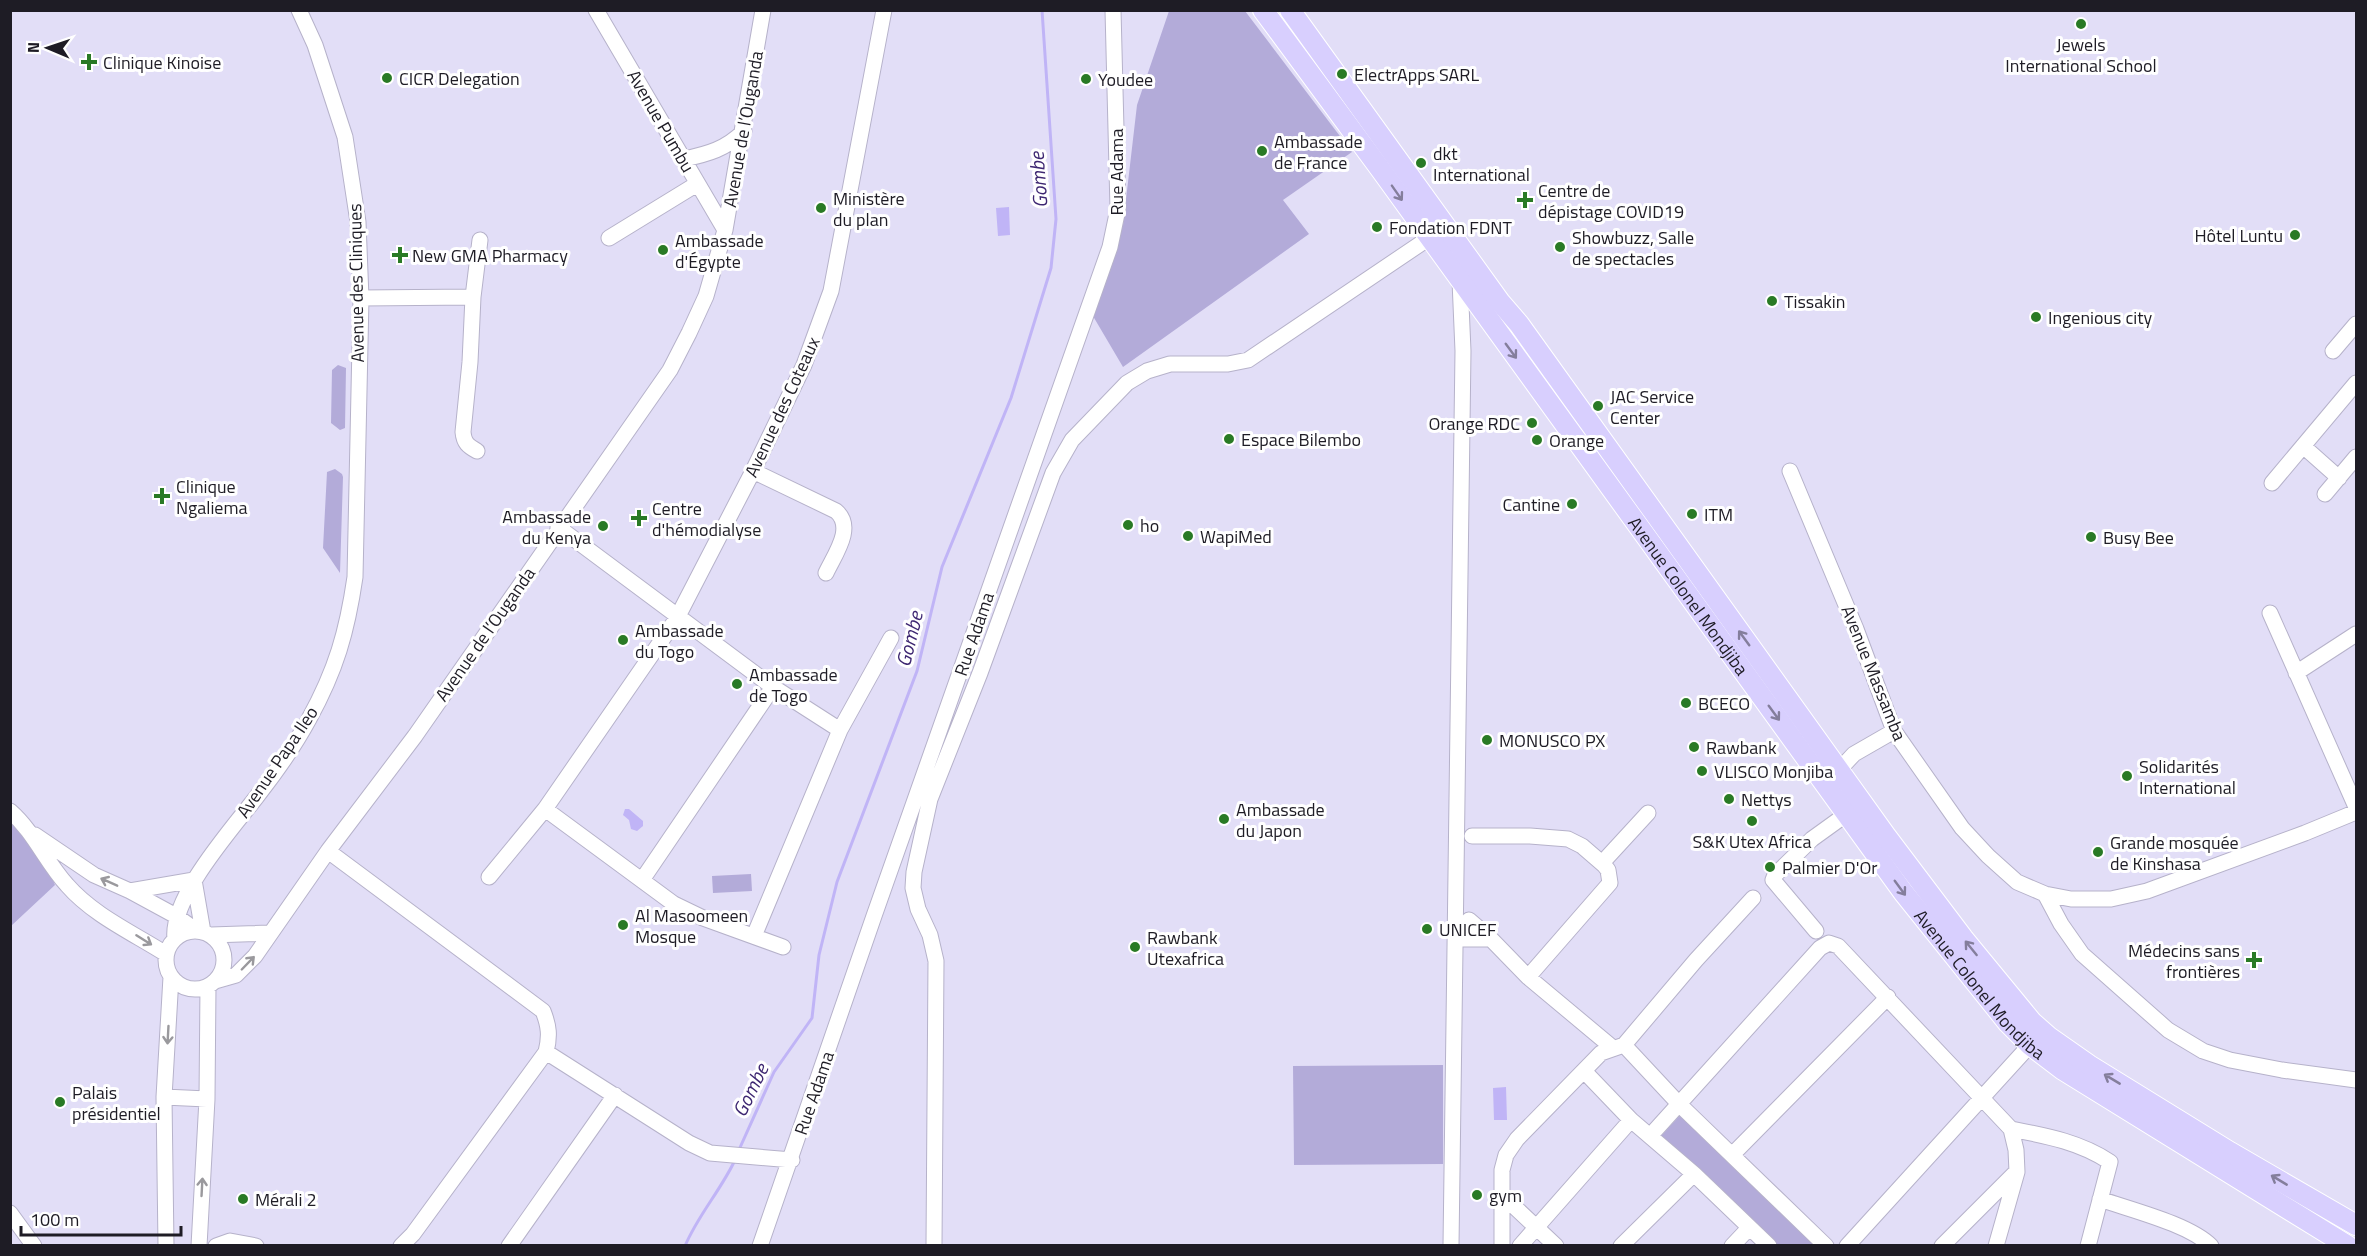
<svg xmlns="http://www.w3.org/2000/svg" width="2367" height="1256" font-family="'Titillium Web',sans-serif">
<rect width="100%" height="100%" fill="#e2def7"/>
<path fill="#b3abd9" d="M1169,11H1245L1352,152L1283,200L1309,234L1123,367L1090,311L1123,225L1137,105Z
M338,365L346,368L345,428L340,430L331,423L332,370Z
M335,469L342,474L343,477L340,573L323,548L327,472Z
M11,821L43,855L55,885L11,926Z
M751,874L752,891L713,893L712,876Z
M1443,1065V1164L1294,1165L1293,1066Z
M1682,1113L1818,1242L1814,1245H1776L1661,1136Z"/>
<path fill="#c0b4f6" d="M1009,207L1010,235L998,236L996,208Z
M625,809H629L643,821V826L637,831L631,829L629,820L623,815Z
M1506,1087L1507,1120H1494L1493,1088Z"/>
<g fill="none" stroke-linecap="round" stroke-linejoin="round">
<path stroke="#c0b4f6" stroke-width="3" d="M738,1152L774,1072L812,1018L819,955L837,882L917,671L942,567L1011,398L1051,268L1056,219L1042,10
M685,1246C698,1215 721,1190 735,1160"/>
<defs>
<path id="minor" d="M596,10L725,230
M684,159C708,154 726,149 744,131
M609,238L697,184
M473,297L480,240
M361,298L473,297L470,362L463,432C464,443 468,446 477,451
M2333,351L2356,324
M2303,446L2339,478
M753,471L836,511C855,527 835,554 826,573
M1790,471L1856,629L1894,731L1962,828L1988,856L2017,882L2045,894L2071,899H2111L2147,891L2305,833L2356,812
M2272,483L2356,383
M2325,494L2356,457
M558,527L773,687L840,730
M2270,613L2356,807
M2296,673L2356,634
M1838,771L1854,754L1894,731
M545,809L674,904L703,918L783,947
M10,811C34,832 46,862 67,885C93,915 133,933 166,954
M35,835L94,875L130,891L176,916L197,931
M1472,836H1530L1568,839L1582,846L1604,865L1608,870L1610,883L1528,977
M328,851L543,1011C549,1026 550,1036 546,1052L413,1234L401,1246
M1602,863L1648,813
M489,877L545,809L677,618L753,471L804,365L831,291L884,10
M194,880L203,932
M642,880L773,687
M130,891L194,880
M2045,894L2061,924L2082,954L2168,1030L2203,1051L2230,1060L2282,1070L2356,1080
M1469,920L1491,939
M1816,931L1773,880L1775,875L1812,839L1855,808
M166 960a29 29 0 1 1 58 0a29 29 0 1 1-58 0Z
M211,935L270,933
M754,936L840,730L891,638
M175,939C170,897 233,828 258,795C276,772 295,745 309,719C336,670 347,632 355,577L361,298L358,222L345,137L315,45L299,10
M1455,939H1491L1528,977L1613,1048
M215,981L236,975L255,956L328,851L415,736L670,370L689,333L706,296L725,230L763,10
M1624,1045L1680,1105L1826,1246
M546,1052L689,1143L710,1153L792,1160
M1584,1071L1631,1120L1694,1174L1769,1246
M164,1097L207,1099
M2011,1129C2047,1136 2080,1142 2110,1162L2088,1246
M1650,1136L1820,948L1829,943L1838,946L2011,1129L2016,1150L2017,1172L1996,1246
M1732,1155L1888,997
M1501,1194L1556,1246
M2100,1199C2131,1210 2189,1224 2211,1246
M10,1213L34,1246
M166,1246L164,1097L171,977
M199,1246L207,1099L208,986
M216,1246L230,1241L256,1246
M509,1246L615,1095
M760,1246L874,916L1110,247L1118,209L1113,10
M934,1246L936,961L930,935L918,909L913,888L914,872L930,799L980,673L1053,473L1072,440L1127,383L1147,371L1170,364H1228L1248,360L1429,238
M1451,1246L1463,351L1460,281
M1502,1246V1170L1506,1155L1517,1139L1601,1053L1624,1045L1696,960L1753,898
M1520,1246L1631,1120
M1621,1246L1694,1174
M1732,1246L1749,1228
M1847,1246L2030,1045
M1942,1246L2014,1174"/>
<g id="major">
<path id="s1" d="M1263,10L1381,170L1903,892L2008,1023L2030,1045L2063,1070L2348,1246"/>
<path d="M1290,10L1500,302L1519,324L1886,836L1963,938L2032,1022L2049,1037L2089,1065L2230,1152L2356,1225"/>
</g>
</defs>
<use href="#minor" stroke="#b6b2ca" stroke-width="17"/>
<use href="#major" stroke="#fff" stroke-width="22"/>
<use href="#minor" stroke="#fff" stroke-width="15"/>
<use href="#major" stroke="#d8cffe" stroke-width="20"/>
</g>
<defs><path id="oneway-shaft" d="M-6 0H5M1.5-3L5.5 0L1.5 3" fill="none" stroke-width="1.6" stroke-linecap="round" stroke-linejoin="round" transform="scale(1.5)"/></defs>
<g stroke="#847e9c">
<use href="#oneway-shaft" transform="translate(1397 193) rotate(55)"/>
<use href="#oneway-shaft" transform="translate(1511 351) rotate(54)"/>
<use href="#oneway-shaft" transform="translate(1744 638) rotate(-126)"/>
<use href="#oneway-shaft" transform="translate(1774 713) rotate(54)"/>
<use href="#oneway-shaft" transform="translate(1900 888) rotate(54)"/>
<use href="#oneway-shaft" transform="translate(1971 948) rotate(-129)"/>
<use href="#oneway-shaft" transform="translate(2112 1079) rotate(-149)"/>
<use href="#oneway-shaft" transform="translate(2279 1180) rotate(-149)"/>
</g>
<g stroke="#9a999d">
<use href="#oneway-shaft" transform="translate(109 882) rotate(-156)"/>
<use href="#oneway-shaft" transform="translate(144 940) rotate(32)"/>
<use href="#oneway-shaft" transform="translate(248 963) rotate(-46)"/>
<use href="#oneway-shaft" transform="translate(168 1035) rotate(93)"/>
<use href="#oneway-shaft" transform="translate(202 1187) rotate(-87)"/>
</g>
<g fill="#297a25" stroke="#fff" stroke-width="2">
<circle cx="2081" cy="24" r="6"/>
<path d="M86 53h6v6h6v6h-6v6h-6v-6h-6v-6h6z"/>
<circle cx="1342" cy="74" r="6"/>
<circle cx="387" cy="78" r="6"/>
<circle cx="1086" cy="79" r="6"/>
<circle cx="1262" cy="151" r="6"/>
<circle cx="1421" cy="163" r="6"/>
<path d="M1522 191h6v6h6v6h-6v6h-6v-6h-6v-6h6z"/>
<circle cx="821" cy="208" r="6"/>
<circle cx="1377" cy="227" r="6"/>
<circle cx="2295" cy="235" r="6"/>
<circle cx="1560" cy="247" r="6"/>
<circle cx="663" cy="250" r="6"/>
<path d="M397 246h6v6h6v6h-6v6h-6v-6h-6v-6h6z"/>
<circle cx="1772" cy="301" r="6"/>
<circle cx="2036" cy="317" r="6"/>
<circle cx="1598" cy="406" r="6"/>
<circle cx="1532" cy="423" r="6"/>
<circle cx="1229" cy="439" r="6"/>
<circle cx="1537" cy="440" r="6"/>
<path d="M159 487h6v6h6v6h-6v6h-6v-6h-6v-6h6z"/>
<circle cx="1572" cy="504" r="6"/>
<circle cx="1692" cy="514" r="6"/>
<path d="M636 509h6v6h6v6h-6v6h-6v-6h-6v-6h6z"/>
<circle cx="1128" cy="525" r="6"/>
<circle cx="603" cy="526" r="6"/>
<circle cx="1188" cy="536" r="6"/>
<circle cx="2091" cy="537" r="6"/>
<circle cx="623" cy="640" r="6"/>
<circle cx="737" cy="684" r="6"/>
<circle cx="1686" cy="703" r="6"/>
<circle cx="1487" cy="740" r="6"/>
<circle cx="1694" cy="747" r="6"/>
<circle cx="1702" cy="771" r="6"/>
<circle cx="2127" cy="776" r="6"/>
<circle cx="1729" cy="799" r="6"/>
<circle cx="1224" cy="819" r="6"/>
<circle cx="1752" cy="821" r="6"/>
<circle cx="2098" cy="852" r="6"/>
<circle cx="1770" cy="867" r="6"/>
<circle cx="623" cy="925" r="6"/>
<circle cx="1427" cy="929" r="6"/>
<circle cx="1135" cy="947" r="6"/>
<path d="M2251 951h6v6h6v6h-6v6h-6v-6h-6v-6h6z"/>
<circle cx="60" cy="1102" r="6"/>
<circle cx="1477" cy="1195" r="6"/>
<circle cx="243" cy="1199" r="6"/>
</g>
<g text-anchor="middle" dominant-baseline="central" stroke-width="6" stroke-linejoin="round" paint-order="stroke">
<g font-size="18" fill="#1e1c25" stroke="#fff" text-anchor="start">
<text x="2081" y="44" text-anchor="middle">Jewels<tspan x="2081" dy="21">International School</tspan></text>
<text x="103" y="62">Clinique Kinoise</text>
<text x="1354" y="74">ElectrApps SARL</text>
<text x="399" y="78">CICR Delegation</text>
<text x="1098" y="79">Youdee</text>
<text x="1274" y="141">Ambassade<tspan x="1274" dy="21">de France</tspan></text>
<text x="1433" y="153">dkt<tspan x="1433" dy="21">International</tspan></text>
<text x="1538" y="190">Centre de<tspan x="1538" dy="21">dépistage COVID19</tspan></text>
<text x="833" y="198">Ministère<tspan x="833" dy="21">du plan</tspan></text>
<text x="1389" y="227">Fondation FDNT</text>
<text x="2283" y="235" text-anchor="end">Hôtel Luntu</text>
<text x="1572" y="237">Showbuzz, Salle<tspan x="1572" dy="21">de spectacles</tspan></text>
<text x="675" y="240">Ambassade<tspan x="675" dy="21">d'Égypte</tspan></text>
<text x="412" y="255">New GMA Pharmacy</text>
<text x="1784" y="301">Tissakin</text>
<text x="2048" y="317">Ingenious city</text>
<text x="1610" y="396">JAC Service<tspan x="1610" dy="21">Center</tspan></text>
<text x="1520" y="423" text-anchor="end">Orange RDC</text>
<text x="1241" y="439">Espace Bilembo</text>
<text x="1549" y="440">Orange</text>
<text x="176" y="486">Clinique<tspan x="176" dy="21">Ngaliema</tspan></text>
<text x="1560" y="504" text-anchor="end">Cantine</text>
<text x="652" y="508">Centre<tspan x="652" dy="21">d'hémodialyse</tspan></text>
<text x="1704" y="514">ITM</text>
<text x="591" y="516" text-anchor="end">Ambassade<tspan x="591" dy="21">du Kenya</tspan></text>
<text x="1140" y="525">ho</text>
<text x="1200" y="536">WapiMed</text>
<text x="2103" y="537">Busy Bee</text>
<text x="635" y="630">Ambassade<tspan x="635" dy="21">du Togo</tspan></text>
<text x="749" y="674">Ambassade<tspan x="749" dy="21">de Togo</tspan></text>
<text x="1698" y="703">BCECO</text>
<text x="1499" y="740">MONUSCO PX</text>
<text x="1706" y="747">Rawbank</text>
<text x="2139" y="766">Solidarités<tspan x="2139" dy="21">International</tspan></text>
<text x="1714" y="771">VLISCO Monjiba</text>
<text x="1741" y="799">Nettys</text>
<text x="1236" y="809">Ambassade<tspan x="1236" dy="21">du Japon</tspan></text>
<text x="1752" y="841" text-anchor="middle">S&amp;K Utex Africa</text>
<text x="2110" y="842">Grande mosquée<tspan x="2110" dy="21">de Kinshasa</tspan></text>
<text x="1782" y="867">Palmier D'Or</text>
<text x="635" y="915">Al Masoomeen<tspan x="635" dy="21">Mosque</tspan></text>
<text x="1439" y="929">UNICEF</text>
<text x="1147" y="937">Rawbank<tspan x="1147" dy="21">Utexafrica</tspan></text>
<text x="2240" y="950" text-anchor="end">Médecins sans<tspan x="2240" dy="21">frontières</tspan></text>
<text x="72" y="1092">Palais<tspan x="72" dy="21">présidentiel</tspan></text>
<text x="1489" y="1195">gym</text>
<text x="255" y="1199">Mérali 2</text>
</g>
<g font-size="18" fill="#1e1c25" stroke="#fff">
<text transform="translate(661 121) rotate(60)">Avenue Pumbu</text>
<text transform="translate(743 129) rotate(-80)">Avenue de l’Ouganda</text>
<text transform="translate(1116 172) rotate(-90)">Rue Adama</text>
<text transform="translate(356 283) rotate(-91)">Avenue des Cliniques</text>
<text transform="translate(782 407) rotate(-65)">Avenue des Coteaux</text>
<text stroke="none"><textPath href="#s1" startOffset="724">Avenue Colonel Mondjiba</textPath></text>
<text transform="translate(485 634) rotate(-55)">Avenue de l’Ouganda</text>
<text transform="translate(974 634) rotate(-71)">Rue Adama</text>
<text transform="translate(1874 673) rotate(68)">Avenue Massamba</text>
<text transform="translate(277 762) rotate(-56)">Avenue Papa Ileo</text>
<text stroke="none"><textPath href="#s1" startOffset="1210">Avenue Colonel Mondjiba</textPath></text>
<text transform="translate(814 1093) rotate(-71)">Rue Adama</text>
</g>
<g font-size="20" font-style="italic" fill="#3e2772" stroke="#fff">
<text transform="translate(1038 180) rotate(-94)">Gombe</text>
<text transform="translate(909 639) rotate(-76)">Gombe</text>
<text transform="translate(750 1090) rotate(-64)">Gombe</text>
</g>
</g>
<rect width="2367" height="1256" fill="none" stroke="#1e1c25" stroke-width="24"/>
<g transform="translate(48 48) rotate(272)" stroke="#ffffff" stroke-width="4.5" paint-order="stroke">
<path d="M0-4.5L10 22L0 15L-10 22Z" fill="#1e1c25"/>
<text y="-9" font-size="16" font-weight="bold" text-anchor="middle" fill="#1e1c25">N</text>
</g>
<path d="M21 1226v9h160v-9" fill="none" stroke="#1e1c25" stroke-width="3"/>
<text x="30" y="1226" font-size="18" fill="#1e1c25" stroke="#ffffff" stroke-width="4.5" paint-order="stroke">100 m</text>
</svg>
